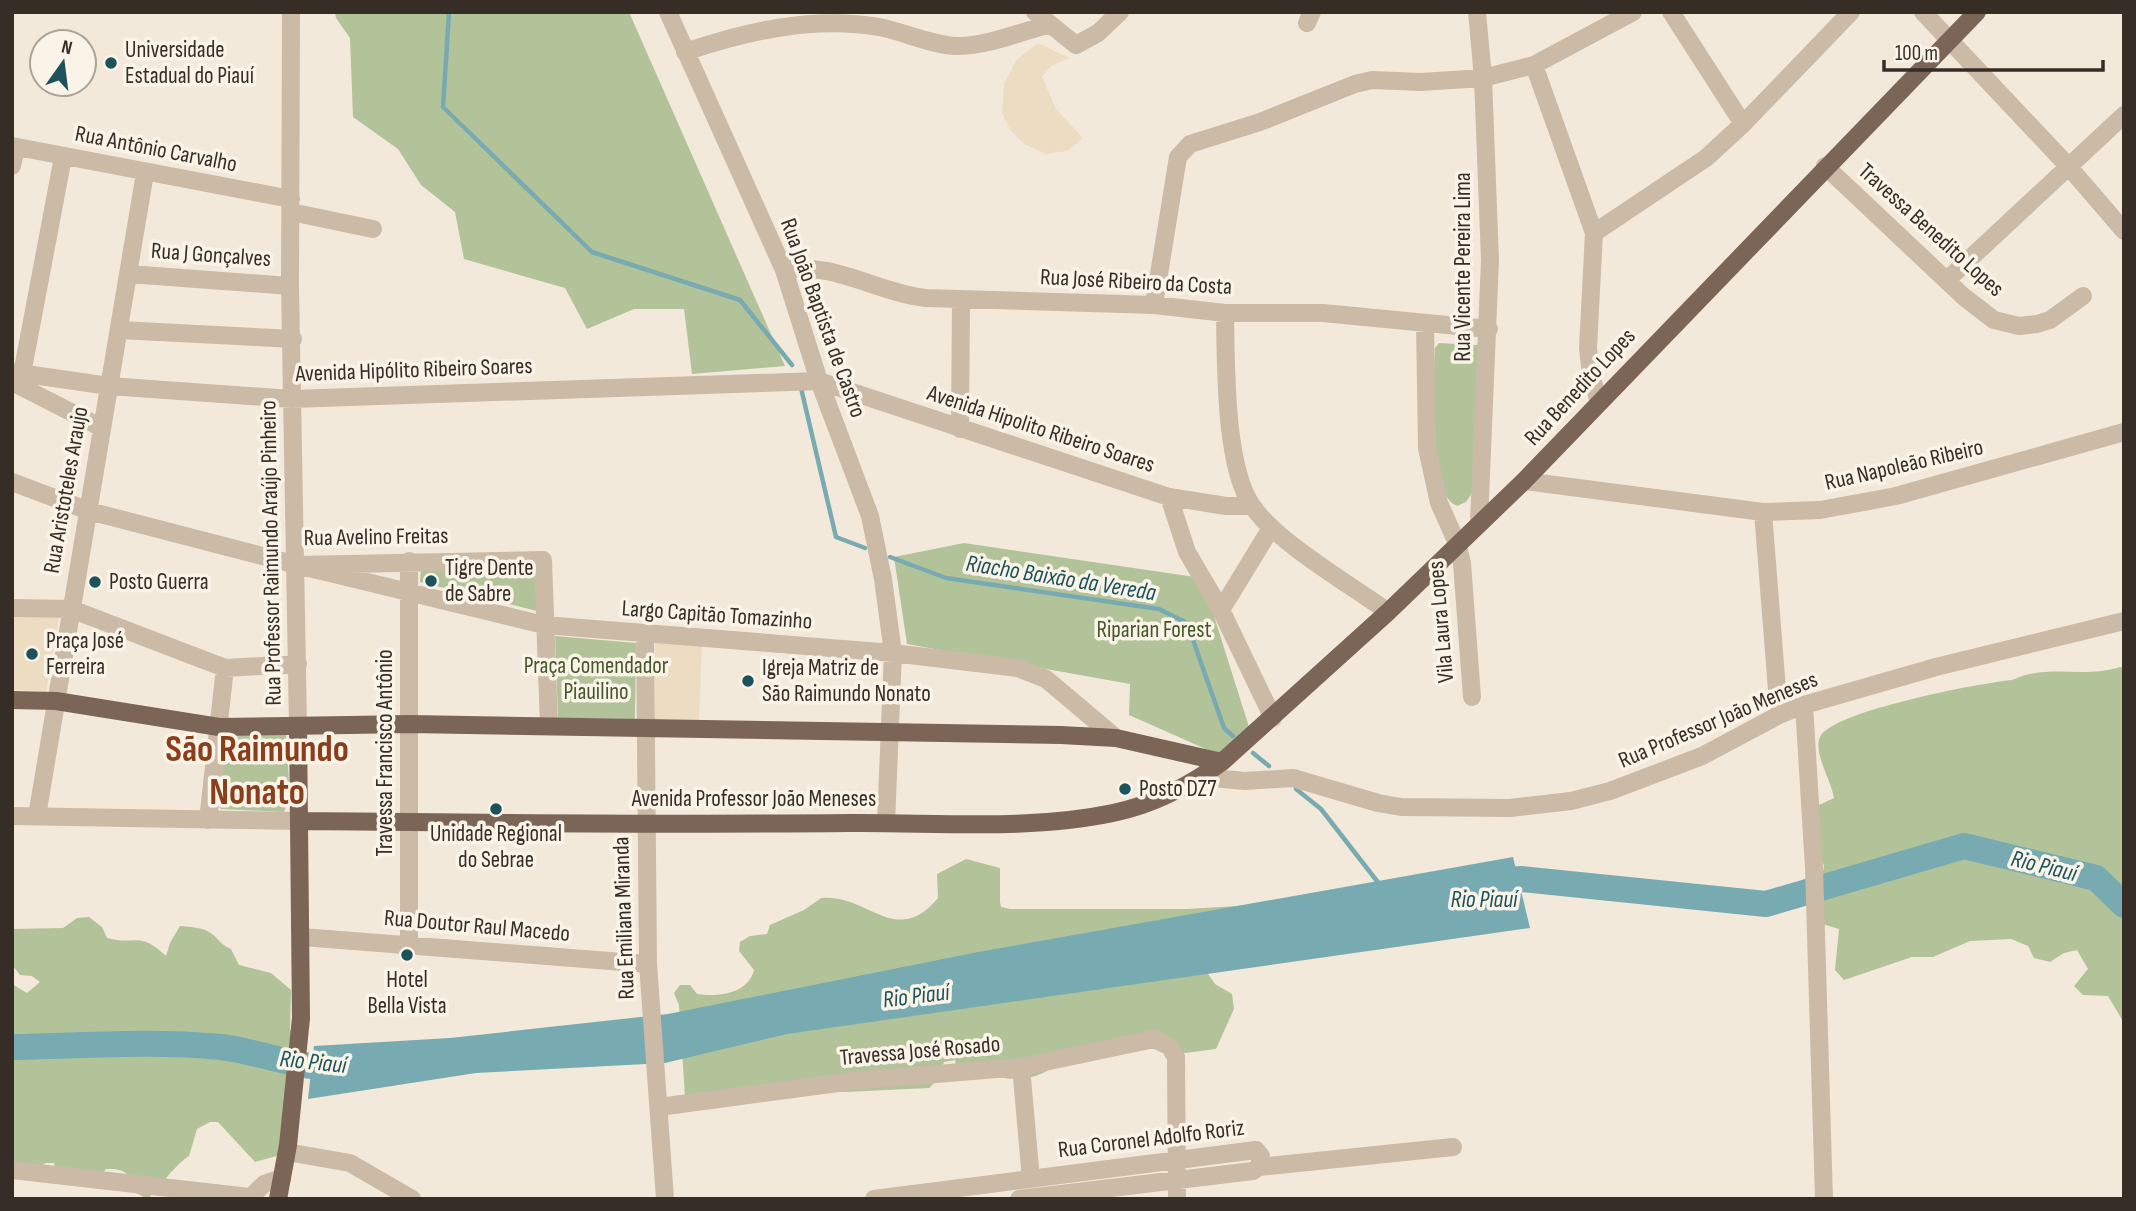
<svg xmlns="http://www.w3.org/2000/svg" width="2136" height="1211" font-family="'Sofia Sans Condensed',sans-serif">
<rect width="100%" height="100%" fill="#f3e9da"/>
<path fill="#b2c39a" d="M335,12H629L785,366L692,374L684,309H634L587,329L565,288L464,259L455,212L421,185L398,149L353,117L350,38L336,18Z
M1439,343L1478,345L1472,493L1466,502L1457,506C1425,492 1434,380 1435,348Z
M964,543L1202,578L1250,730L1217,754L1129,715L1130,684L907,644L894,557Z
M421,569L536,570L537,611L420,582Z
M555,636L636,643L635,719L558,718Z
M2120,667L2124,668V1023L2108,996L2083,995L2074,986L2088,969L2077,950L2064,953L2050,962L2034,958L2028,946L2011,939L1970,941L1933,957H1912L1844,980L1835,970L1839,929L1819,923V893L1824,866L1815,843L1817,806L1834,798C1831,780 1813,752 1820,737C1832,711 1980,683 2012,680C2050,663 2082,679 2120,667Z
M286,734L290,797L284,812L221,809L217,805L228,735Z
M966,859L1000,868V902L1001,907L1010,909H1186L1254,905L1204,968L1215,984L1232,994L1234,1009L1216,1049L1185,1053L1168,1050L1162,1040L1056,1064C1028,1090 991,1075 957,1070L955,1060L944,1062L939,1078L929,1088L846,1092L738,1088L685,1097L679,1005L674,993L680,985H690L697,994C719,997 748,994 754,970L739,951L740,942L750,936L767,934L770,925L804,910L821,898C868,893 896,949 938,898L937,874Z
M89,917L102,927L107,938C135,946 139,930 166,956L170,943L180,926C189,927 201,927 209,932C218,937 220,945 231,949L239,965L271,973L291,990L290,1030L302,1039L284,1154L255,1162L218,1122H210L197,1129L189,1156C176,1164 160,1186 148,1199L134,1192C132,1174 125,1168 106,1169L100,1176L58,1181L54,1163H46L12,1178V984L27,993L40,982L32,976L20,975L12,965V929L63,928L77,918Z"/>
<path fill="#ecdcc1" d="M1038,43L1069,58L1051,66L1042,77L1056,109L1083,138L1067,151L1046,154L1024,144L1011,131L1002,113L1004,84L1017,59Z
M12,617L59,618L46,691L12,690Z
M655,642L702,645L699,721H655Z"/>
<path fill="#78abb1" d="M1513,857L1530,928L787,1034L665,1063L476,1073L308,1099L314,1046L450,1038L668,1014L978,952Z"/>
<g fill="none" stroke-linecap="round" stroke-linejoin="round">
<path stroke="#78abb1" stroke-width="4.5" d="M449,12L443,107L592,252L740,300L792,365
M801,388L836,537L865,548
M890,557L946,578L1159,609L1187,623L1224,728L1233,736
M1253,753L1269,766
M1296,789L1321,809L1380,885"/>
<path stroke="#78abb1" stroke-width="26" d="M1482,882L1521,879L1766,904L1964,846L2096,878L2124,905
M12,1047C81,1046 152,1040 221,1047C263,1052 306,1072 348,1067"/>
<path stroke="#cbbaa6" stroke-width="18" d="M291,12L290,286L298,726
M668,12L784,270L819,381L870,516L883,579L893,653L886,823
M1035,12L1076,45L1098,33L1120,12
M1477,12L1483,78L1490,260L1479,522
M1671,12L1743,124
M1923,12L2069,167L2124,231
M1307,23L1312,12
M685,52C747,31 813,16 879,27C905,32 931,45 957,46C987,46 1021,32 1050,24
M1534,65L1594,233L1588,348L1591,376L1599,402
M12,146L291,199
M12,166L16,147
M1825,166L1964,297L1994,320L2019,326L2037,324L2050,320L2083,296
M291,212L373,229
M1594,233L1706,158L1743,124L1851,12
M784,270C833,261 878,293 926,298L1154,305L1225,313H1323L1489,329
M129,274L290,286
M1947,280L2124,115
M1154,305L1178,157L1190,144L1260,122L1355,84L1372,80L1421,82L1483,78L1534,65L1633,12
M1225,313C1226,361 1224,468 1253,507C1278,543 1351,585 1388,612
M1425,324L1427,448L1439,503L1457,543L1462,563L1472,697
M120,330L293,339
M12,372L109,386L292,399L819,381L1169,497L1226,506H1251
M22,374L63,157
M12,382L102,428
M960,429L961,300
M1524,481L1763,512L1820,510L1896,496L2124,432
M12,482L89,511L297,565L543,560L549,726
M1169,497L1187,552L1221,610
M1763,512L1779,715
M1271,528L1221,610L1273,718
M409,561V945
M297,565L544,625L893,653L1018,668L1046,679L1116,738
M12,608L71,609L225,668L298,664
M645,635L648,964L665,1199
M1804,705L1814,868L1824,1199
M1201,777L1245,781L1293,778L1378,803L1401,807L1510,808L1571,801L1610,791L1702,756L1779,715L1804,705L1936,667L2124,621
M12,816L299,821
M37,816L145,173
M208,820L225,668
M302,937L648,964
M1021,1067L1031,1179
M659,1107L853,1081L1021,1067L1154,1039L1169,1046L1176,1057L1177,1199
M287,1152L350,1163L412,1199
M1259,1167L1453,1147
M12,1170L249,1197
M249,1199L264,1184L282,1178
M874,1199L1256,1150L1261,1156L1259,1167L1253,1171L1019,1199"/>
<path stroke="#7a6557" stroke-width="18" d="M12,700L56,701L219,727L410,724L1061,735L1116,738L1222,762
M299,821C482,823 665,825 849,823C935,822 1027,831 1113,813C1152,805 1189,786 1222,762L1388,612L1524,481L1977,12
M278,1199L288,1145L301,1018L298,726"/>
</g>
<g fill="#1b525b" stroke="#faf3e7" stroke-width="2.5">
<circle cx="111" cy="63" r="7"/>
<circle cx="431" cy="581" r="7"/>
<circle cx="95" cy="582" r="7"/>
<circle cx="32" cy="654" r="7"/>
<circle cx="748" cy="681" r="7"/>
<circle cx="1125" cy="789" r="7"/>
<circle cx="496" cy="809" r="7"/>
<circle cx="407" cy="955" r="7"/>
</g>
<g text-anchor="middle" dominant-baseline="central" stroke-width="7" stroke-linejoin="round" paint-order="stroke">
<g font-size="23" fill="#372d27" stroke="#faf3e7" text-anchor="start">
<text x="125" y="50">Universidade<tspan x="125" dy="26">Estadual do Piauí</tspan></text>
<text x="445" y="568">Tigre Dente<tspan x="445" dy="26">de Sabre</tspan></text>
<text x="109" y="582">Posto Guerra</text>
<text x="46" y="641">Praça José<tspan x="46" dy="26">Ferreira</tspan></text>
<text x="762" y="668">Igreja Matriz de<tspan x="762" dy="26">São Raimundo Nonato</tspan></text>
<text x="1139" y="789">Posto DZ7</text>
<text x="496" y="834" text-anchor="middle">Unidade Regional<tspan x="496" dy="26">do Sebrae</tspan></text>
<text x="407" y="980" text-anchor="middle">Hotel<tspan x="407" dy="26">Bella Vista</tspan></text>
</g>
<g font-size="23" fill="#372d27" stroke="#faf3e7">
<text transform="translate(156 149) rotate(11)">Rua Antônio Carvalho</text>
<text transform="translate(1931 230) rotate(42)">Travessa Benedito Lopes</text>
<text transform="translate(211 255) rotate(4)">Rua J Gonçalves</text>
<text transform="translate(1463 267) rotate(-90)">Rua Vicente Pereira Lima</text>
<text transform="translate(1136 282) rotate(3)">Rua José Ribeiro da Costa</text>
<text transform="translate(823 318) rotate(70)">Rua João Baptista de Castro</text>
<text transform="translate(414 370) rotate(-2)">Avenida Hipólito Ribeiro Soares</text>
<text transform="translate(1580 387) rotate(-47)">Rua Benedito Lopes</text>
<text transform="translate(1041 429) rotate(18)">Avenida Hipolito Ribeiro Soares</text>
<text transform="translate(1904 465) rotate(-13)">Rua Napoleão Ribeiro</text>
<text transform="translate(66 490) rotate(-80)">Rua Aristoteles Araujo</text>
<text transform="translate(376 537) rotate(-1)">Rua Avelino Freitas</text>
<text transform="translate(271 553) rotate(-91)">Rua Professor Raimundo Araújo Pinheiro</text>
<text transform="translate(717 615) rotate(4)">Largo Capitão Tomazinho</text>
<text transform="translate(1441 622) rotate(-95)">Vila Laura Lopes</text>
<text transform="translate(1718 720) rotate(-23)">Rua Professor João Meneses</text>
<text transform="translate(385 753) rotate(-90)">Travessa Francisco Antônio</text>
<text x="754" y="799">Avenida Professor João Meneses</text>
<text transform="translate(624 918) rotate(-92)">Rua Emiliana Miranda</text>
<text transform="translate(477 926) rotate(5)">Rua Doutor Raul Macedo</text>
<text transform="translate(920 1051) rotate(-5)">Travessa José Rosado</text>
<text transform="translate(1151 1139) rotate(-7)">Rua Coronel Adolfo Roriz</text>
</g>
<g font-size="23" fill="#43572a" stroke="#faf3e7">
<text x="1154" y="630">Riparian Forest</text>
<text x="596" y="666">Praça Comendador<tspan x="596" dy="26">Piauilino</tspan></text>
</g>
<g font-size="24" font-style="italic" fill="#1b525b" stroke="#faf3e7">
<text transform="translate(1061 578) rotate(9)">Riacho Baixão da Vereda</text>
<text transform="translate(2044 866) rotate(14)">Rio Piauí</text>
<text x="1484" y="899">Rio Piauí</text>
<text transform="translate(916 996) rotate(-7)">Rio Piauí</text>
<text transform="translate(313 1062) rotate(6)">Rio Piauí</text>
</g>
<g font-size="37" font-weight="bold" fill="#8a3e1c" stroke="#faf3e7">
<text x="257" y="750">São Raimundo<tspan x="257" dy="43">Nonato</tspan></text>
</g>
</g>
<rect width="2136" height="1211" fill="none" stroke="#372d27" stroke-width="28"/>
<g transform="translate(63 63) rotate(14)"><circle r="33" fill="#faf3e7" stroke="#aca49a" stroke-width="2"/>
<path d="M0-5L12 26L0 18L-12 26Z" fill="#1b525b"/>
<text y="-10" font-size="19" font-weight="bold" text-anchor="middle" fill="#372d27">N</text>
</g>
<path d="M1884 60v10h219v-10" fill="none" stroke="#372d27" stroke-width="3.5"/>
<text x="1895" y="60" font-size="21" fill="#372d27" stroke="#faf3e7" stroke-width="5" paint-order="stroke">100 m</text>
</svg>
